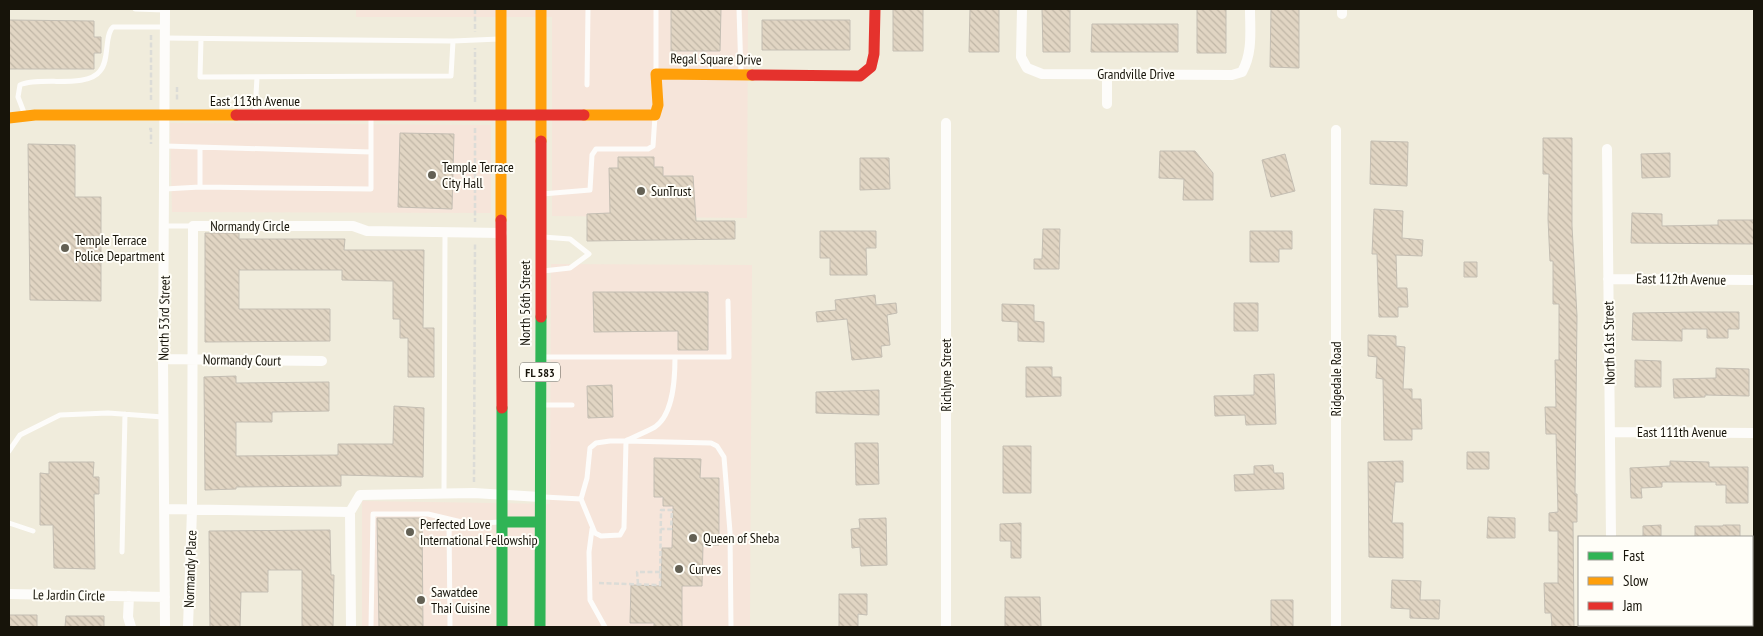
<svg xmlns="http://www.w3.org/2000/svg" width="1763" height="636" font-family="'PT Sans Narrow',sans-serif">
<defs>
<pattern id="building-back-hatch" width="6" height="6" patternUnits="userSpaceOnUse" patternTransform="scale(1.25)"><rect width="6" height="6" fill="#e1d5c3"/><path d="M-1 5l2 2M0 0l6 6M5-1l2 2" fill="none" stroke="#c0b6a6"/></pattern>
</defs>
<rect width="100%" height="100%" fill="#f0ecdc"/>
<path fill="#f6e5da" d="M356,9H748L747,218L552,216V17H356Z
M170,123L491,125V213L172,212Z
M551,264L752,265L750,627H362V501L550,504Z"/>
<path fill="url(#building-back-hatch)" stroke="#c4beb3" d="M671,9H721L720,51H671Z
M893,9H923V51H893Z
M970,9H999V52H969Z
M1042,9H1070V52H1043Z
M1197,9H1226V53H1197Z
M1271,9H1299V68L1270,67Z
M9,20L94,21V37H101V53H94V69H9Z
M762,20H850V50H762Z
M1092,24H1178V52H1091Z
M400,133L454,134L452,209L398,207Z
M1543,138H1572V226L1577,316L1575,494H1577V522H1573L1574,627H1552L1551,613H1545L1544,583H1558V531H1549V513L1558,512L1556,434H1546L1545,407H1556L1555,360H1559V304H1553V261H1550L1548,219L1549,174H1543Z
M1371,141L1408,142L1407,186L1370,184Z
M28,144L75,145V197H101V301L30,300Z
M1160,151H1195L1213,173V200H1183L1184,179L1159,178Z
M1670,153V177L1642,178L1641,154Z
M1285,154L1295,191L1271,197L1262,160Z
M618,157H654V167H663V176H693L696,221H735V239L587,241V214L610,213L609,168H618Z
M860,158H889L890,189L860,190Z
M1374,209L1403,211L1402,238L1423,240L1422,256L1396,255L1397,288H1407L1408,307H1398V317H1379L1377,254H1372Z
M1632,213L1662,214V226L1718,225V220H1754V244L1631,243Z
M1043,229H1060L1059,269H1034V259H1042Z
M820,231H876V248H866L867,275H830V258H820Z
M1250,231H1292V249H1279V262H1250Z
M205,233H239V239H345L344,250H424L423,328H434V377H408V338H400V319H393V281L342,280V270H239V309H330V341L205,342Z
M1464,262H1477V277H1464Z
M593,292H708V350H678V331L594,332Z
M875,295L876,305L896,303L897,313L887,315L890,345L881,346L882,357L852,360L847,319L817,322L816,312L836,310L835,300Z
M1234,303H1258V331H1234Z
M1002,304L1034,305V321L1044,322V342L1018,341V322L1002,321Z
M1697,312H1739V329H1728V338H1707V329H1682V341L1632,340L1633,313Z
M1368,335L1396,336V346L1405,347L1403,389H1412V399H1421L1422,429H1412V440H1384L1383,379L1376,378L1377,357L1368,356Z
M1635,360L1661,361V387H1635Z
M1026,367H1052V377H1061V396L1026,397Z
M1716,368L1749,369V396L1705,395V397L1674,398L1673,379L1716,378Z
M1274,374L1276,424L1246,425L1245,415L1215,416L1214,396L1254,395V375Z
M236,376V383L329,382V411L272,412V422H236V456L338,455V444H393L394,406L424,408L423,477L341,475V486L236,487V489L205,490L204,377Z
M612,385L613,417L588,418L587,386Z
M879,390V415L816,413V392Z
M855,443H878L879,484L856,485Z
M1003,446H1031V493H1003Z
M1467,452H1489V469H1467Z
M654,458L701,459L700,478H719V545H703L702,586H682V627H654V623H630L631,585L661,586L662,548H672L673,506H663V497H654Z
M1403,461V482H1395L1392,523H1403V558L1369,557L1368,462Z
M1670,461L1709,462V467H1748V503H1726V485H1716V482H1662V487L1641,488L1642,498H1631L1630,468L1670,466Z
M49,462H94L93,477H99V494H94L95,569L54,568L53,525H40V473L49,474Z
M1273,465L1274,473H1283L1284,489L1235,491L1234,475L1254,474V466Z
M1488,517L1515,518V538H1487Z
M377,518H422L423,627H379Z
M886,518L887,565L861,566L860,547L852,548L851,529L860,528L859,519Z
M1021,523V558H1011V541H1000V524Z
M1661,525V537H1643V526Z
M1723,525H1740V537H1695V526H1723Z
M330,530L331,575H334L333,627H302V570H268V592H241L240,627H210L209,531Z
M1392,580L1421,581L1420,600H1440L1439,619L1410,618V609L1391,608Z
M839,594H867V615L858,614V627H839Z
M1005,597H1040L1041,627H1005Z
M1271,600H1293V627H1271Z
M9,615H37V627H9Z
M66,616H104V627H65Z"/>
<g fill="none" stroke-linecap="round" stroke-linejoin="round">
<path stroke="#dcdcd7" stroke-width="2.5" stroke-dasharray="5 2.5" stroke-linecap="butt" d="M475,9V32
M151,35V102
M177,87V102
M475,102V48
M475,128V222
M149,129H151V144
M474,482L475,243
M599,583L660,585L661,510H672L671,529H661
M638,584L637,572H661"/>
<path stroke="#fdfcfa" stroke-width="5" d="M135,9L165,10
M739,9L741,74
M165,38L453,41L451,76L200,77L201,39
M453,41L499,39
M656,73V9
M587,85L588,9
M255,113L257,77
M25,115L18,97L20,85C39,76 87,89 100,71C110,60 104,35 113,27H165
M165,146L371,152
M200,187V148
M165,189L200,187L371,189V116
M542,194L590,190L592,155L596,149H648L653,146L655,116
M165,226H193
M543,237L570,239L589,254L570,268L543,271
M543,357H729L728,301
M543,405H572
M627,440C636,436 646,432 655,427C674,414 675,377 675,357
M610,441H626L624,528L620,535L601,536L595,533L581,499L587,478L590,448L596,443Z
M626,441L711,443L717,446L724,457L730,532L731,627
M9,451L20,435L60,415L108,413L163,417
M444,494L445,233
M544,497L581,499
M449,519L450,627
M9,523L33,531
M592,529L589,552L590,600L605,627
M122,552L125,414
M371,627L373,514H428L470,524L499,522"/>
<path stroke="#fdfcfa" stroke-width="10" d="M165,9L163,359L165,627
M1022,9L1021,57L1027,68L1042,74L1232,75L1242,72C1253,52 1250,31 1250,9
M1342,9V14
M1107,74V104
M946,123V627
M1336,130V627
M1607,149L1611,537
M1608,279L1754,280
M163,359L322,361
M1611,432L1754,433
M165,509L350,512L360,495L474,493L540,497
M350,512L351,627
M1752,586H1754
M9,594L165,597
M129,596L128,617L131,627
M1611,625V627
M188,627L192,510L193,226H353L367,231L502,233"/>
<path stroke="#30b455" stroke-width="11" d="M502,408V627
M502,522H540
M540,627L541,317"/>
<path stroke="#ff9f0a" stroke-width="11" d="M501,9V220
M584,115H655L658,105L656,74L752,75
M9,118L35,115H236
M541,141V9"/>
<path stroke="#e5322d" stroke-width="11" d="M752,75L860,76L871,67L874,54L875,9
M236,115H584
M501,220L502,408
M541,317V141"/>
</g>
<g fill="#636054" stroke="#fffef8" stroke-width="2">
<circle cx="432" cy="175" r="5"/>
<circle cx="641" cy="191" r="5"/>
<circle cx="65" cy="248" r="5"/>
<circle cx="410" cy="532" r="5"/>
<circle cx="693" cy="538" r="5"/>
<circle cx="679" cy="569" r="5"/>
<circle cx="421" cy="600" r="5"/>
</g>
<g text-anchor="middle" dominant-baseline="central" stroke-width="4" stroke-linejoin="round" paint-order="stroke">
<rect fill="#fffef8" stroke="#5d5a51" stroke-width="1" x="520" y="362.5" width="40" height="19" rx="4"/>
<g font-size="12" font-weight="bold" fill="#17140a">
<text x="540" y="372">FL 583</text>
</g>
<g font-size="14" fill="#17140a" stroke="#fffef8">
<text transform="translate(716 59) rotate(1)">Regal Square Drive</text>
<text x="1136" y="74">Grandville Drive</text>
<text x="255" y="101">East 113th Avenue</text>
<text x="250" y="226">Normandy Circle</text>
<text transform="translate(1681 279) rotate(1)">East 112th Avenue</text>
<text transform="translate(525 303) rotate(-90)">North 56th Street</text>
<text transform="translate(164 318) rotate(-89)">North 53rd Street</text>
<text transform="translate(1609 343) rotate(-91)">North 61st Street</text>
<text transform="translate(242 360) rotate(1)">Normandy Court</text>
<text transform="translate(946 375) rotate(-90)">Richlyne Street</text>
<text transform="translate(1336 379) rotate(-90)">Ridgedale Road</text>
<text x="1682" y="432">East 111th Avenue</text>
<text transform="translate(190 569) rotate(-88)">Normandy Place</text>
<text transform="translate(69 595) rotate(1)">Le Jardin Circle</text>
</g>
<g font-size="14" fill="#17140a" stroke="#fffef8" text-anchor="start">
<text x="442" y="167">Temple Terrace<tspan x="442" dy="16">City Hall</tspan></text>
<text x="651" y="191">SunTrust</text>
<text x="75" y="240">Temple Terrace<tspan x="75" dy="16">Police Department</tspan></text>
<text x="420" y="524">Perfected Love<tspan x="420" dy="16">International Fellowship</tspan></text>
<text x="703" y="538">Queen of Sheba</text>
<text x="689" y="569">Curves</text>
<text x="431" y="592">Sawatdee<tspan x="431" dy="16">Thai Cuisine</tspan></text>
</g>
</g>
<rect width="1763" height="636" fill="none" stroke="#17140a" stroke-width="20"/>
<rect x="1578" y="536" width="175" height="90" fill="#fffef8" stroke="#a2a099"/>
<rect x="1588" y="552" width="25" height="8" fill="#30b455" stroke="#a2a099"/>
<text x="1623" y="561" font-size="15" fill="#17140a">Fast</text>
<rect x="1588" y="577" width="25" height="8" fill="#ff9f0a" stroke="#a2a099"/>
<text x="1623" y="586" font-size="15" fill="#17140a">Slow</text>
<rect x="1588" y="602" width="25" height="8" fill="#e5322d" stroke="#a2a099"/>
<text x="1623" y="611" font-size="15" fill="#17140a">Jam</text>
</svg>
